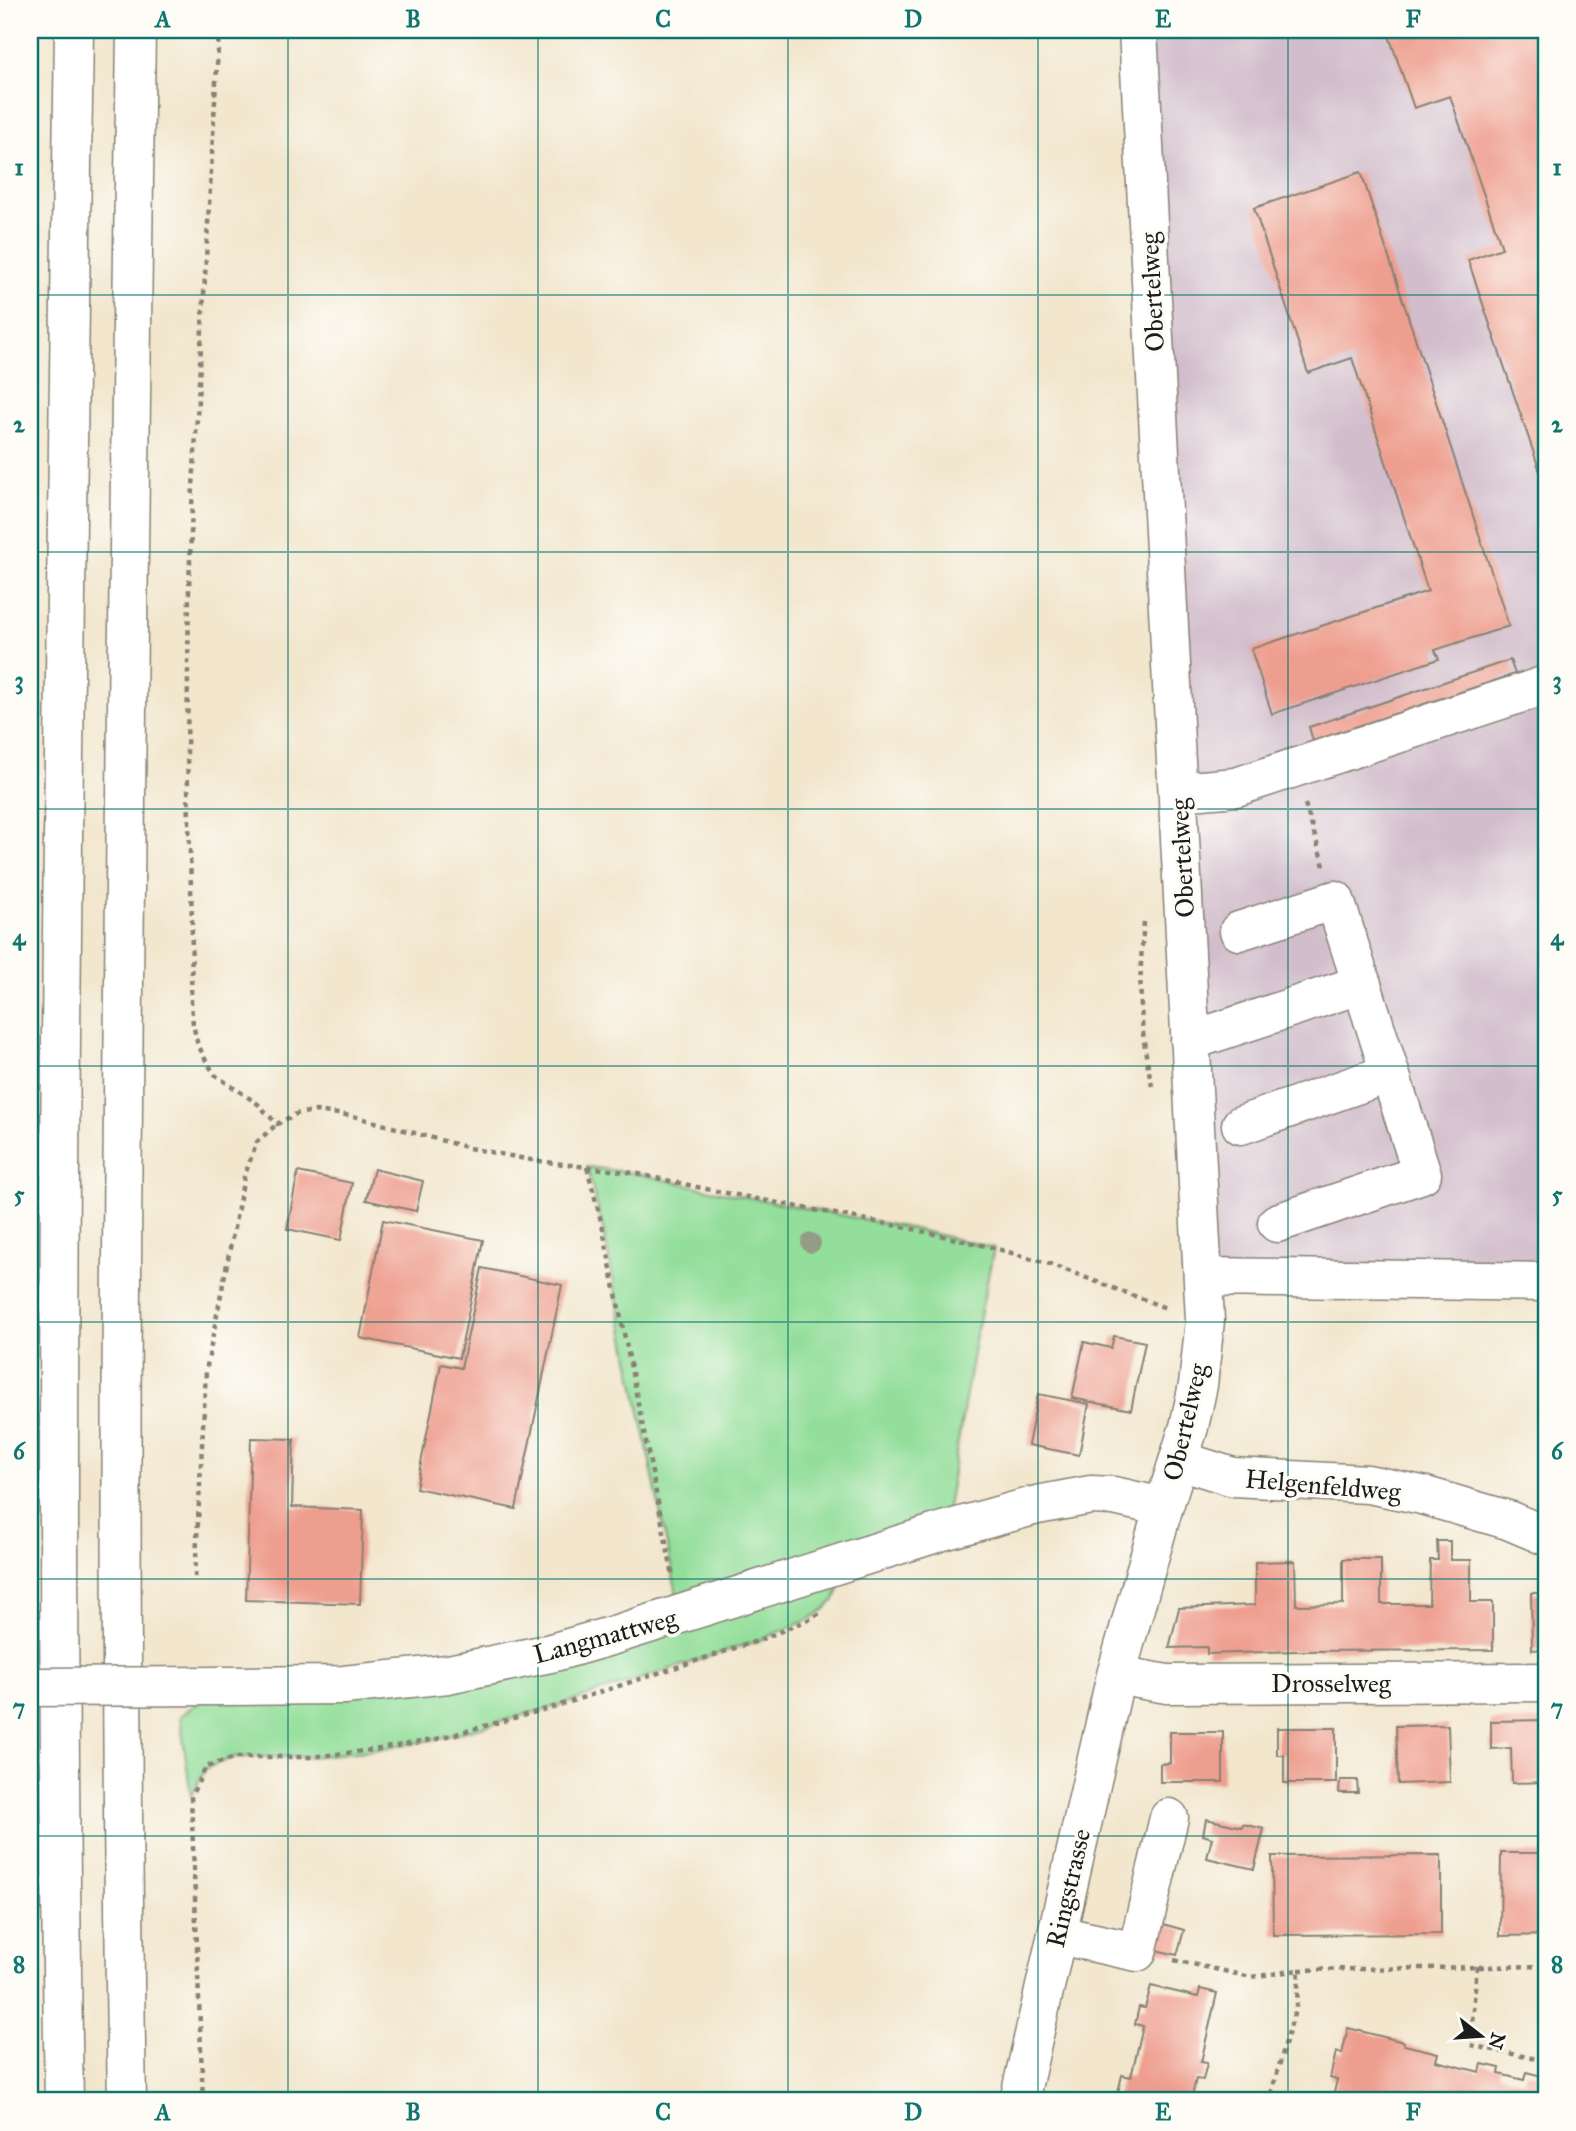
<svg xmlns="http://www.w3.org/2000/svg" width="1576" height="2131" font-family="'IM FELL Great Primer',serif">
<rect width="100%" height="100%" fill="#fdfcf7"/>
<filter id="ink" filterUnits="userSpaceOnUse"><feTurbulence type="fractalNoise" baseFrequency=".0143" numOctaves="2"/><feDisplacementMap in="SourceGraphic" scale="14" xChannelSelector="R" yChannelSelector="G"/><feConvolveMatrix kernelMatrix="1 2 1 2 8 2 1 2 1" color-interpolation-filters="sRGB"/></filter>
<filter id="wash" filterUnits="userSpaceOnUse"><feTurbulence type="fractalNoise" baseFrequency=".00686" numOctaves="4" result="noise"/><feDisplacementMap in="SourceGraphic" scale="28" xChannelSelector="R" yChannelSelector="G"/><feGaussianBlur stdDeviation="1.57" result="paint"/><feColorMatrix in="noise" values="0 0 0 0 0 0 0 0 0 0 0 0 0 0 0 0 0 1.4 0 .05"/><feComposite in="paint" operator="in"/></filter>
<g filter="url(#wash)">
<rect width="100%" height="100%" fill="#f2e6cd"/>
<path fill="#d1bdcb" d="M1138,30H1546V1282L1203,1277Z"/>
<path fill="#93de9a" stroke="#587d5b" stroke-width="2" d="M587,1167L634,1173L711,1190L913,1229L994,1248L976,1335L943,1531L840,1565V1586L835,1600L824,1610L810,1619L760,1640L554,1707L437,1739L373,1750L310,1757H235L206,1768L191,1796L180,1716L220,1686L344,1685L681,1615L603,1229Z"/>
<g id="blocks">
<path fill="#ee9e8e" d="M1387,30H1546V489L1468,260L1502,248L1450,96L1414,108Z
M1361,172L1509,626L1435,650L1439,659L1272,714L1251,649L1428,591L1352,358L1308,373L1254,208Z
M1510,660L1515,674L1313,741L1309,727Z
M374,1169L423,1181L416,1211L366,1200Z
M298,1172L352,1183L341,1240L287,1229Z
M383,1220L483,1240L459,1358L360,1338Z
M482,1268L562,1285L516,1509L416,1488L441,1364L461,1368Z
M1114,1336L1145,1342L1131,1410L1072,1398L1084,1342L1111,1348Z
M1038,1394L1089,1404L1079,1455L1028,1445Z
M251,1438L294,1439L292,1507L363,1510L360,1604L246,1600Z
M1437,1541H1450V1560H1471V1602H1493V1650L1296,1651L1207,1654V1647L1169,1648L1179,1608L1255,1605V1562L1295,1561L1296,1605L1343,1604V1559H1381V1604H1429L1430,1560H1438Z
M1531,1593H1546V1649L1532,1650Z
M1546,1720V1782L1512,1783L1511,1748L1491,1749V1721Z
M1448,1725L1450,1782L1398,1784L1396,1726Z
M1277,1728H1336V1783H1284V1755H1277Z
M1170,1732H1223V1782H1160V1764L1170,1763Z
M1340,1780H1357L1358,1793H1339Z
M1206,1819L1242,1827L1243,1824L1264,1829L1254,1869L1207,1858L1212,1838L1203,1835Z
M1501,1853H1546V1935L1500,1936Z
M1441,1855V1934L1273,1935L1272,1856Z
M1163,1924L1184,1930L1177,1955L1156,1950Z
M1151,1986L1198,1997L1200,1989L1217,1993L1201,2062L1207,2063L1203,2080L1196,2079L1191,2101H1116L1122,2075L1131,2077L1143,2026L1135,2024L1139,2007L1145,2008Z
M1348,2028L1404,2042V2045L1438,2053L1436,2061L1480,2072L1482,2064L1500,2068L1499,2074L1524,2080L1526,2072L1546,2077V2101H1332L1337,2080L1330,2078L1336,2052L1342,2054Z"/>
</g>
</g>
<g filter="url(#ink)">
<use href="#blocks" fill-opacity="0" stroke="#878174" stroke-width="2"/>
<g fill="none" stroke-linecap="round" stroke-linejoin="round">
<defs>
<path id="minor" d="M1179,792L1236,787L1546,685
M1239,931L1335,900L1422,1174L1277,1223
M1190,1041L1362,984
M1241,1125L1390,1073
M1203,1277L1546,1282
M1179,1460L1233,1477L1368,1484L1422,1495L1508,1520L1546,1536
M1116,1675L1167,1684L1546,1682
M220,1686L344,1685L448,1674L551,1653L614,1635L943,1531L1037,1505L1091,1495L1114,1496L1145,1503L1163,1509
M1058,1935L1137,1952L1169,1818
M1019,2101L1116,1675L1163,1509L1189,1427L1198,1385L1205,1320L1138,30"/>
<path id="highway" d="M64,2101C52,1411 64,720 74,30
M127,2101C114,1411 127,720 136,30"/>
</defs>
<use href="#minor" stroke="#878174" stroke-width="41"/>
<use href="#highway" stroke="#878174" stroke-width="41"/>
<path stroke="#878174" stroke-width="4.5" stroke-dasharray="5 5" stroke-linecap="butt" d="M219,30L192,505L189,588L187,755L192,921L191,1005L193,1024L197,1042L205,1059L215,1075L258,1104L277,1124L296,1114L316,1111L353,1116L469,1148L531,1160L634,1173L711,1190L913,1229L994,1248L1047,1263L1166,1308
M1305,804L1324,866
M1144,922C1138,983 1139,1030 1153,1090
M587,1167L603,1229L673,1577
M195,1577L206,1371L244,1177L257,1142L277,1124
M1174,1960L1251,1977L1299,1970L1297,2003L1269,2101
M1477,1966L1470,2045L1546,2061
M1299,1970L1546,1966
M203,2101L191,1796L206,1767L235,1757H310L373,1750L437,1739L554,1707L760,1640L810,1619L823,1611"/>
<use href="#minor" stroke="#fff" stroke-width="38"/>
<use href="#highway" stroke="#fff" stroke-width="38"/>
<defs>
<path id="minor-bridge" d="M30,1687L220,1686"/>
</defs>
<use href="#minor-bridge" stroke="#878174" stroke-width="41" stroke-linecap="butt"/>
<use href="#minor-bridge" stroke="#fff" stroke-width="38"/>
</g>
<circle fill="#939c84" cx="811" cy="1243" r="10"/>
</g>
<path fill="none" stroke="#0f766e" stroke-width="2" stroke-opacity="0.55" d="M288,30V2101M538,30V2101M788,30V2101M1038,30V2101M1288,30V2101M30,295H1546M30,552H1546M30,809H1546M30,1066H1546M30,1322H1546M30,1579H1546M30,1836H1546"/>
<g text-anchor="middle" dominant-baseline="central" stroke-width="7" stroke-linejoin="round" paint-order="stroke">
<g font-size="26" fill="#1c1c1c" stroke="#fdfcf7">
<text transform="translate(1152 292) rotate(-93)">Obertelweg</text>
<text transform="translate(1182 858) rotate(-93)">Obertelweg</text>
<text transform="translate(1185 1422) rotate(-77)">Obertelweg</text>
<text transform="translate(1323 1485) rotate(5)">Helgenfeldweg</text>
<text transform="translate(605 1636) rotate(-15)">Langmattweg</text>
<text x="1331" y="1683">Drosselweg</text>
<text transform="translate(1068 1888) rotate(-77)">Ringstrasse</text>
</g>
</g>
<rect width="1576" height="2131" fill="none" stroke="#fdfcf7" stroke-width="77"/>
<g transform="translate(1481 2036) rotate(107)" stroke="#fdfcf7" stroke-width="5" paint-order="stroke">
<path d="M0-5L12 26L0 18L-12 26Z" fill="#1c1c1c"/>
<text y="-10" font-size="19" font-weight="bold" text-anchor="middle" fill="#1c1c1c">N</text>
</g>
<rect x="38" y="38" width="1500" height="2054" fill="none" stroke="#0f766e" stroke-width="2.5"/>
<g font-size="23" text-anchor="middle" font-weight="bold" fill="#0f766e">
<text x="163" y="27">A</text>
<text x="413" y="27">B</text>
<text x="663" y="27">C</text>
<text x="913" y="27">D</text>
<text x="1163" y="27">E</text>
<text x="1413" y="27">F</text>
<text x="19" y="175">1</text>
<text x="1557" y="175">1</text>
<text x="19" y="432">2</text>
<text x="1557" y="432">2</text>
<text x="19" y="688">3</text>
<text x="1557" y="688">3</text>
<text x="19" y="945">4</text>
<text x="1557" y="945">4</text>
<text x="19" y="1202">5</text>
<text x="1557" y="1202">5</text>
<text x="19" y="1459">6</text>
<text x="1557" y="1459">6</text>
<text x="19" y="1715">7</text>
<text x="1557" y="1715">7</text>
<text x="19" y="1972">8</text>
<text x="1557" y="1972">8</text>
<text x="163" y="2120">A</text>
<text x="413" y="2120">B</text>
<text x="663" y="2120">C</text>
<text x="913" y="2120">D</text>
<text x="1163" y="2120">E</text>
<text x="1413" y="2120">F</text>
</g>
</svg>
